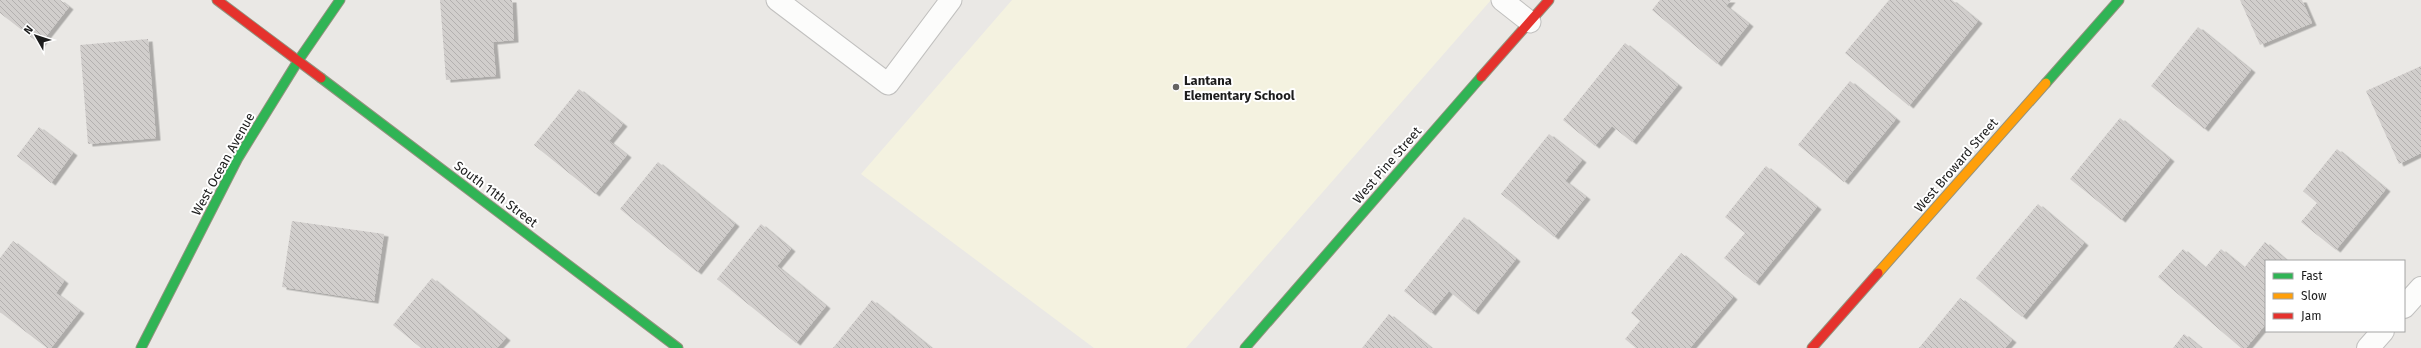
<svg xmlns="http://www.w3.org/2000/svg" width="2421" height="348" font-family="'Fira Sans',sans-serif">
<defs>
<pattern id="building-back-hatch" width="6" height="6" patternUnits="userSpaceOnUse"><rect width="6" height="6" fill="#d1cecc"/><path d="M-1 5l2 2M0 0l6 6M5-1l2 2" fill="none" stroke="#b3b0af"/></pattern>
<filter id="shadow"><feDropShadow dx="4.5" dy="2.5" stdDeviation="0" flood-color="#0004"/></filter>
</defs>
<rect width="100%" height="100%" fill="#eae8e5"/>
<path fill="#f4f2e0" d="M1012,0H1491L1186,348H1094L861,174Z"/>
<path fill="url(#building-back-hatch)" filter="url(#shadow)" d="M0,0H60L69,7L40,44L0,13Z
M440,0H512L514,40L493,42L496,76L446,80Z
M1660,0H1731L1726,6L1749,24L1717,64L1652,10Z
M1889,0H1952L1978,21L1909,106L1845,53Z
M2240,0H2302L2312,23L2260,45Z
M2198,27L2251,70L2204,129L2151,86Z
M148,39L156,138L88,144L80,45Z
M1625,43L1678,85L1632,142L1612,126L1595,146L1563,120Z
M2421,66V153L2399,164L2366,91Z
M1850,81L1896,119L1844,182L1798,145Z
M579,89L623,124L609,141L627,155L595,194L534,145Z
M2120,118L2170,159L2121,220L2070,179Z
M39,127L73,153L51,183L17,156Z
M1549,134L1582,160L1565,181L1586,197L1554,237L1501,194Z
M2337,149L2386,189L2336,250L2301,222L2317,203L2303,191Z
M658,162L735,224L697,272L620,209Z
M1766,166L1817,207L1755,283L1724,258L1745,233L1725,217Z
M2038,204L2084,243L2022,317L1976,278Z
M1464,217L1516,259L1474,312L1449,291L1431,313L1404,291Z
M292,221L384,234L374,301L282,287Z
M761,224L791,249L777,266L826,306L796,343L717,279Z
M13,241L64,281L56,293L80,311L51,348H47L0,312V258Z
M2265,242L2287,261H2266V324L2246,348H2241L2158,277L2183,249L2205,268L2221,249L2244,268Z
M1681,253L1733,297L1690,348H1636L1625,339L1640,321L1631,313Z
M432,278L506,338L497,348H421L393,325Z
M1960,298L2012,340L2005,348H1919Z
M872,300L931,348H833Z
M1389,314L1431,348H1362Z
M2184,334L2201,348H2173Z"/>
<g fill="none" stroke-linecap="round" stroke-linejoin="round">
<defs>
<path id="lane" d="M777,0L888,84L951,0
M1502,0L1530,22"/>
<path id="street" d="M2404,307L2421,288
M2368,348L2383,331"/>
<path id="fast" d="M321,78L678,348
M2046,83L2119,0
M141,348L238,158L298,61L340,0
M1245,348L1481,77"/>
<path id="slow" d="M1878,273L2046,83"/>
<path id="jam" d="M217,0L321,78
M1481,77L1549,0
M1812,348L1878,273"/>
</defs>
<use href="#lane" stroke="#c1c0bf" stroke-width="23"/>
<use href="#street" stroke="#c1c0bf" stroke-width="24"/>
<use href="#fast" stroke="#93927e" stroke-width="11"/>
<use href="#slow" stroke="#93927e" stroke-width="11"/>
<use href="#jam" stroke="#93927e" stroke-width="11"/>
<use href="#lane" stroke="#fcfcfb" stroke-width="21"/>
<use href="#street" stroke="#fcfcfb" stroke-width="22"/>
<use href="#fast" stroke="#30b455" stroke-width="9"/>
<use href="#slow" stroke="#ff9f0a" stroke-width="9"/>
<use href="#jam" stroke="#e5322d" stroke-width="9"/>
</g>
<circle fill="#646362" stroke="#fff" stroke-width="1.5" cx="1176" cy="87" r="4"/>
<g text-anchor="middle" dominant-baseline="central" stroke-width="4" stroke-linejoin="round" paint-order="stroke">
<g font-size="13" font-weight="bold" fill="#1c1c1c" stroke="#fff" text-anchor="start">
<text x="1184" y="80">Lantana<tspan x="1184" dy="15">Elementary School</tspan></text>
</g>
<g font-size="13" fill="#1c1c1c" stroke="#fff">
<text transform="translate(223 164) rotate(-61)">West Ocean Avenue</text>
<text transform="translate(1387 165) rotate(-49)">West Pine Street</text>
<text transform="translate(1956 165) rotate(-49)">West Broward Street</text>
<text transform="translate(496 194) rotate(37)">South 11th Street</text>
</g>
</g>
<rect x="2265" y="260" width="140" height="72" fill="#ffffff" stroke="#a4a4a4"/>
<rect x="2273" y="273" width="20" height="6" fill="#30b455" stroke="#a4a4a4"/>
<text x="2301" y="280" font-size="12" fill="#1c1c1c">Fast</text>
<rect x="2273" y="293" width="20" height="6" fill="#ff9f0a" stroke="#a4a4a4"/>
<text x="2301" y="300" font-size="12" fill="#1c1c1c">Slow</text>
<rect x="2273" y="313" width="20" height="6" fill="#e5322d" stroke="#a4a4a4"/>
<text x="2301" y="320" font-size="12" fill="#1c1c1c">Jam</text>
<g transform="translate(36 36) rotate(309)" stroke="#ffffff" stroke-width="3" paint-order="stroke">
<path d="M0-3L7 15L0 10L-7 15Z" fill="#1c1c1c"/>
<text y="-6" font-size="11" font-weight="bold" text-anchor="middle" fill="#1c1c1c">N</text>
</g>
</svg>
